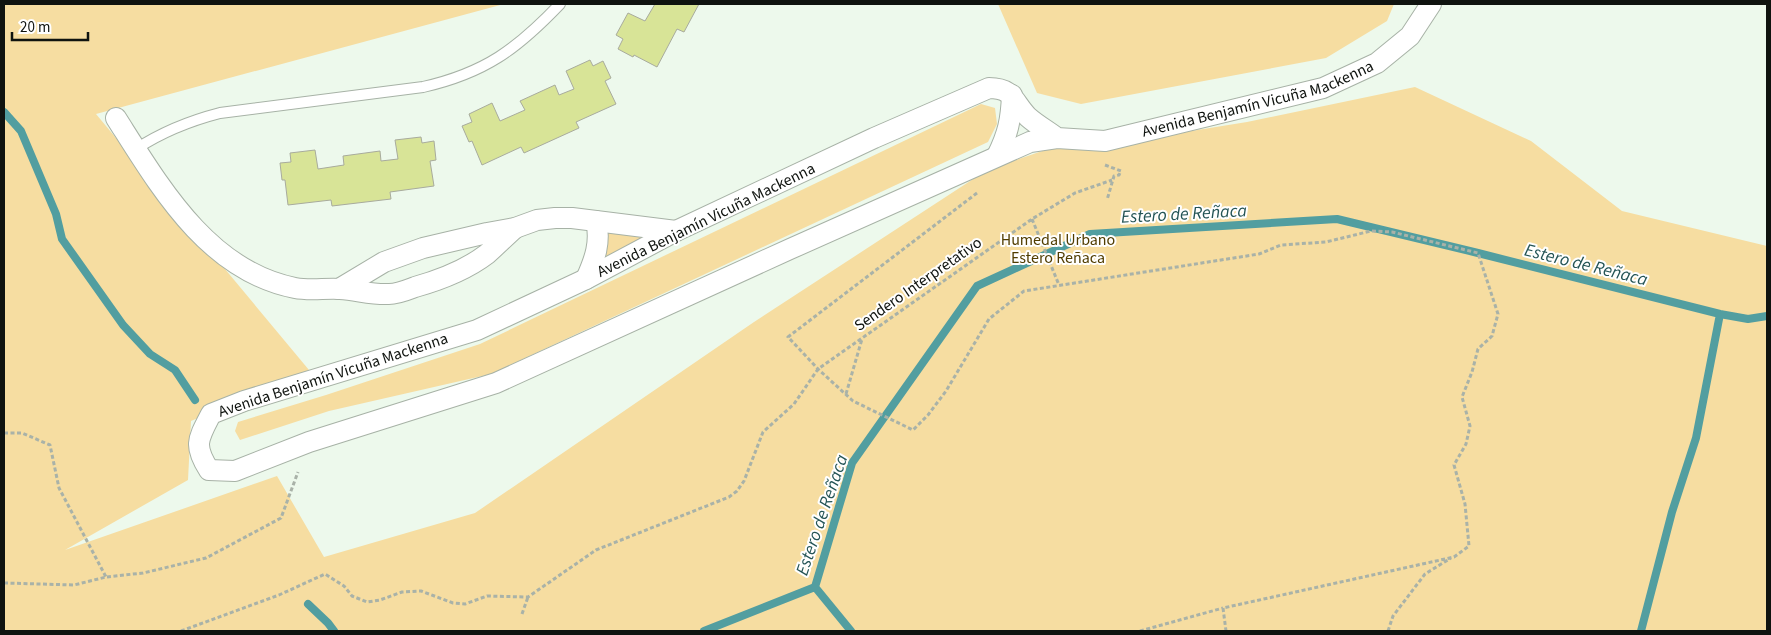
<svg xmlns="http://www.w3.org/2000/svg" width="1771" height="635" font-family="'Source Sans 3',sans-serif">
<rect width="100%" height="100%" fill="#edf9ec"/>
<path fill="#f6dda1" d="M4,4H504L96,114L309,370L191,421L188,480L65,550L277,476L324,557L475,513L754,322L987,170L1083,137L1155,118L1160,136L1247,122L1415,87L1531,141L1622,211L1767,246V631H4Z
M998,4H1394L1387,21L1326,58L1081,104L1037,93Z
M981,104L995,108L997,124L988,142L491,374L329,411L240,440L235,431L238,422L326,395L480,344Z
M605,228L648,234L599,265Z"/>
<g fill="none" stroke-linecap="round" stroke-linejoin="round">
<path stroke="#529ea0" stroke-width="8" d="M4,112L21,131L56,214L62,239L123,325L150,354L175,370L195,400
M815,587L851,631
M308,604L328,623L334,631
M704,631L815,587L852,463L977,286L1090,234L1337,219L1478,253L1720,314L1748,319L1767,316
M1641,631L1672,512L1696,438L1720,314"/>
</g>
<path fill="#d8e497" stroke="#a8ab9d" d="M655,4H699L684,32L677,29L657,67L634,55L633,57L618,49L623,39L616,35L628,13L645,21Z
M590,60L593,66L603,61L611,78L605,81L616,104L576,122L579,128L524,153L521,147L482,165L472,141L469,142L462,126L472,122L469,114L492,103L500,121L525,110L520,101L555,85L559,95L574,89L566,71Z
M421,137L422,143L434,141L436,160L430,161L434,186L390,192L391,199L332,206L331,200L288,205L285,180H282L280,163L291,162L290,153L315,150L318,169L344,165L343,156L380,151L381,161L398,159L395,140Z"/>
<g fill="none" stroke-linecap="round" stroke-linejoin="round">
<defs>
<path id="lane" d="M136,149C162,132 189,121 220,113L423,87C485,73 517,49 560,4"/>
<g id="street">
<path d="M116,118C160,187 208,271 295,288C310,291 325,288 340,289C357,290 372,295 389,294C398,294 407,290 415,287C440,280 466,270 487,254C496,246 505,237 515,228"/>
<path id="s1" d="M1057,138C1048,131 1037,125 1028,117C1013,102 1014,88 989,88L874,138L676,231L586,279L477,330L244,401L211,414C198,439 193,445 209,470L235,471L309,442L496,383L790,249L1030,142L1057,138L1105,141L1323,88L1377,63L1410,36L1431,4"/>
<path d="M997,156C1008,134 1011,120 1012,95"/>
<path d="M586,279C595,259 601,242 596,221"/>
<path d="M339,289L384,262L423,248L487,233L515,228L537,220L555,218H572L676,231"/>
</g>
</defs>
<use href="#lane" stroke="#a7b2a6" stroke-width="12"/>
<use href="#street" stroke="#a7b2a6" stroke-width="22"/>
<path stroke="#a9b2a8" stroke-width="3" stroke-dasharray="4 2.5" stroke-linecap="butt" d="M1105,165L1121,171L1119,175L1114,176L1107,200
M977,193L788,337L818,369L853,401L913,430L928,415L946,391L989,319L1024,291L1259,254L1281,245L1326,242L1371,231L1392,232L1478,253L1498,314L1492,336L1478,349L1472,372L1462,397L1470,426L1466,444L1454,465L1465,504L1469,546L1454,557L1223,608L1226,631
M1032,219L1059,285
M846,394L862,339
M4,433H22L50,445L59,488L106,577
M4,583L74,585L106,577L143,573L206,558L281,518L298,472
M522,614L528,597
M181,631L279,595L325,574L344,586L352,596L367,602L380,600L402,592L421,591L453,603L465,604L487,596L528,597L596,550L729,497L737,491L744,481L763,432L794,404L818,369L1032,219L1075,193L1112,180
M1140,631L1223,608
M1388,631L1393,616L1425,574L1451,558"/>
<use href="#lane" stroke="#fff" stroke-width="10"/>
<use href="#street" stroke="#fff" stroke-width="20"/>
</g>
<g text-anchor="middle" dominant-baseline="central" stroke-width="4" stroke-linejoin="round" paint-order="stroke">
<g font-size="16" fill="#0f130f" stroke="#fff">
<text stroke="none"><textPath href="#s1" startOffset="2115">Avenida Benjamín Vicuña Mackenna</textPath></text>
<text transform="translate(706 220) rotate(-26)">Avenida Benjamín Vicuña Mackenna</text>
<text transform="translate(918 284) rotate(-35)">Sendero Interpretativo</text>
<text transform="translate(333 375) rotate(-18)">Avenida Benjamín Vicuña Mackenna</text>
</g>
<g font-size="16" fill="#513d00" stroke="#fff">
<text x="1058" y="240">Humedal Urbano<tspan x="1058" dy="18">Estero Reñaca</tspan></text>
</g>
<g font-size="18" font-style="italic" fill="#245455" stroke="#fff">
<text transform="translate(1184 214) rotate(-3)">Estero de Reñaca</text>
<text transform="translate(1586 265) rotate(14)">Estero de Reñaca</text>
<text transform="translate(822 515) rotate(-71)">Estero de Reñaca</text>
</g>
</g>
<rect width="1771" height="635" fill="none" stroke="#0f130f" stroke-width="10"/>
<path d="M12 32v8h76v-8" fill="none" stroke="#0f130f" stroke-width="2.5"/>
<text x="20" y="32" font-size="15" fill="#0f130f" stroke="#ffffff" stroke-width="4" paint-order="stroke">20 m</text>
</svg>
